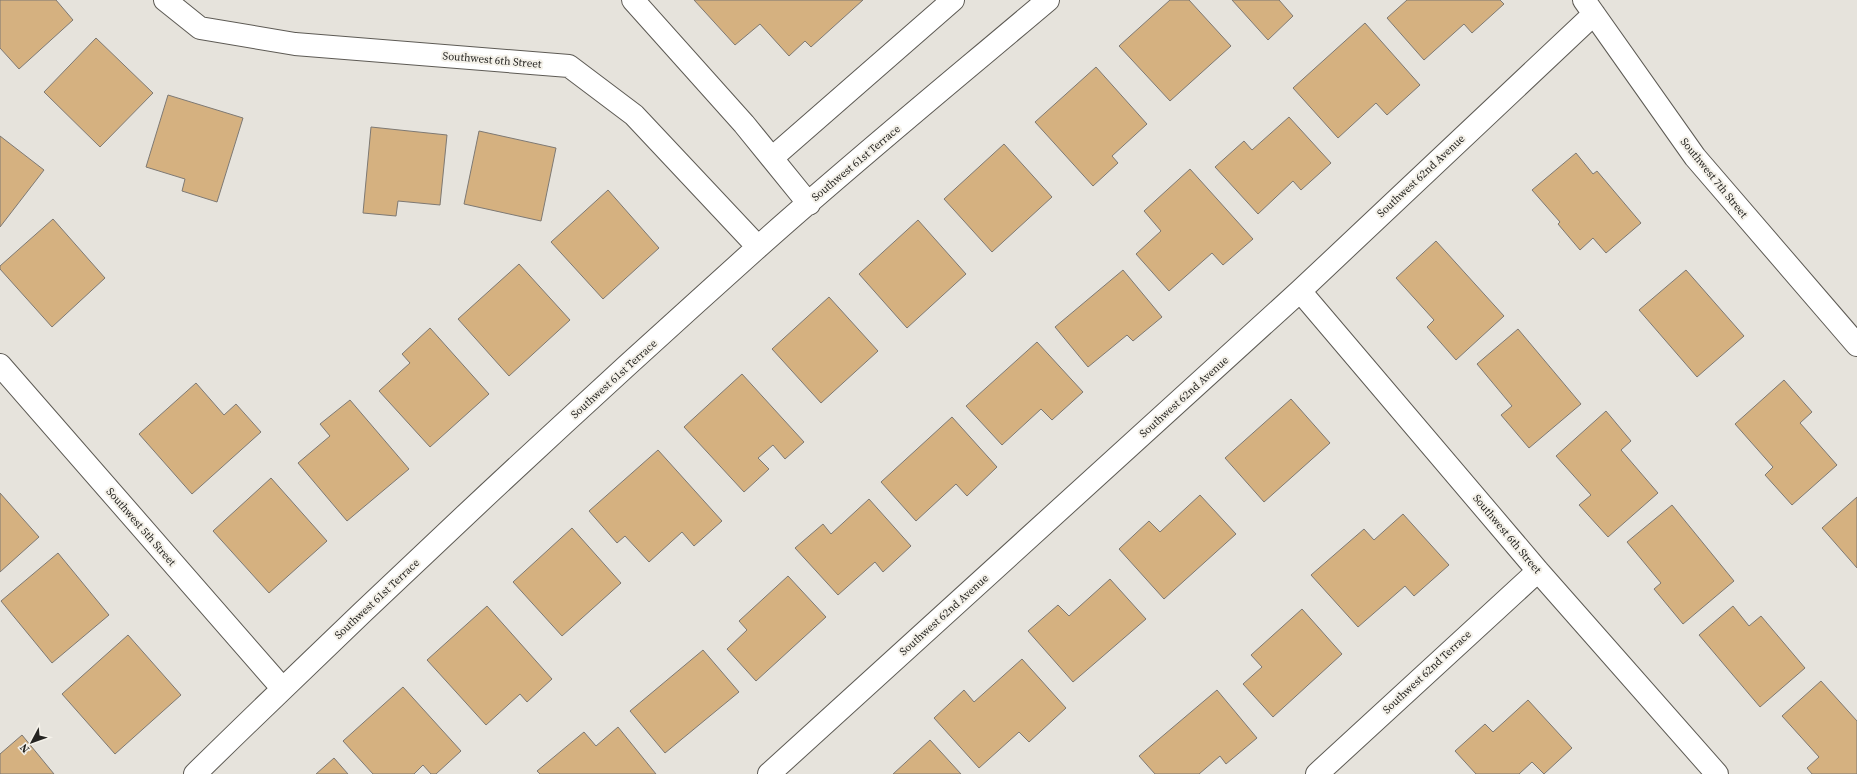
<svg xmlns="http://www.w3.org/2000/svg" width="1857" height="774" font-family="'Source Serif 4',serif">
<rect width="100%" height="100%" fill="#e6e3dc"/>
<path fill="#d5b180" stroke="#7e7973" d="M0,0H56L73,20L19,69L0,48Z
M694,0H863L811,47L805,41L789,56L760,24L735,45Z
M1170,0H1189L1231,46L1170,101L1119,46Z
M1232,0H1279L1293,16L1268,40Z
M1407,0H1500L1504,4L1472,33L1464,24L1424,60L1387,18Z
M1365,23L1420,85L1387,115L1376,103L1338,138L1293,88Z
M96,38L153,93L100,147L44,92Z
M1096,67L1147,124L1112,156L1118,163L1093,186L1035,122Z
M168,95L243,118L217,202L182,191L185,179L146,167Z
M1289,117L1331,163L1301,190L1293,181L1258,214L1215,167L1244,141L1252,150Z
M371,127L447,135L440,205L398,201L396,216L363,213Z
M479,131L556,148L541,221L464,204Z
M0,136L44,170L0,227Z
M1004,144L1052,197L992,252L944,199Z
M1576,153L1593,174L1597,171L1641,223L1606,253L1593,238L1580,250L1558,224L1560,222L1532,190Z
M1190,169L1253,239L1223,265L1212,253L1169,291L1136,254L1161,231L1144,211Z
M608,190L659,248L603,299L551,242Z
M53,219L105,278L52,327L0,269V266Z
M918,220L966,274L907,328L859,274Z
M1436,241L1504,316L1456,360L1427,327L1434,320L1396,278Z
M519,264L570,320L509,376L458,319Z
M1123,270L1162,317L1133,341L1127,335L1088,367L1055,327Z
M1686,270L1744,336L1697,377L1639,310Z
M829,297L878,351L821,403L772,349Z
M430,328L489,394L430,447L379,391L410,363L402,354Z
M1518,329L1581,404L1529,448L1501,415L1512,406L1477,364Z
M1037,342L1083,392L1052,420L1041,409L1002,445L966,406Z
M742,374L804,442L785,459L773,445L758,458L769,469L744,492L684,427Z
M1784,380L1812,412L1800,423L1837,465L1792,505L1765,475L1773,467L1735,424Z
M196,383L224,415L236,404L261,432L192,494L139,434Z
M1291,399L1330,443L1264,502L1225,458Z
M350,400L409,469L347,521L298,463L330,436L320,424Z
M1606,411L1631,441L1621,450L1658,493L1608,537L1579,505L1591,495L1556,456Z
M952,417L997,467L967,496L956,484L916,521L881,482Z
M658,450L722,521L694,546L682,532L649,562L625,536L617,543L589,511Z
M271,478L327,541L269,593L213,531Z
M0,493L39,537L0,572Z
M1200,495L1236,534L1164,599L1119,549L1149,521L1160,532Z
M1857,497V568L1822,528Z
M869,499L911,546L883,572L875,562L838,595L795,548L823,524L831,534Z
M1672,505L1734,581L1683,624L1654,589L1661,583L1627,542Z
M1403,514L1449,565L1414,596L1405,586L1358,627L1311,575L1364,529L1374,540Z
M572,528L621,583L562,636L513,582Z
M58,553L109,615L52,663L1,601Z
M788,576L826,617L756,681L727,649L747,630L739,621Z
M1110,579L1146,619L1073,682L1028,631L1058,605L1069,616Z
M487,606L552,679L527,702L520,694L486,725L427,660Z
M1733,606L1749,626L1761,616L1805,668L1760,707L1699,635Z
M1302,609L1342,654L1273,717L1243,684L1262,667L1251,655Z
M128,635L181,695L115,754L62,694Z
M703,650L739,692L665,753L630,711Z
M1022,659L1066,708L1029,742L1019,732L979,768L934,718L964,690L974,702Z
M1821,681L1857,721V774H1812L1807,768L1819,757L1782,716Z
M403,687L461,751L436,774H431L423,765L414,774H373L343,741Z
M1217,690L1257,738L1226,764L1220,756L1199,774H1155L1139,756Z
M1528,700L1572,748L1544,774L1532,762L1519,774H1476L1455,751L1485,724L1493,732Z
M618,727L656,774H540L537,771L584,732L596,746Z
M22,735L54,774H0V754Z
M930,740L961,774H893Z
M334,758L348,774H316Z"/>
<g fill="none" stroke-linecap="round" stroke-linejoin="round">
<defs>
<path id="minor" d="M165,0L200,28L295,44L569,66L634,115L758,247
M633,0L744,124L809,204
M1584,0L1695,157L1857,345
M772,158L953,0
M1300,291L1538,571L1717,774
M0,365L282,688
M195,774C378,595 566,419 757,248C852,163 951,82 1048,0
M769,774L1300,291L1594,14
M1317,774L1538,571"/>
</defs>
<use href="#minor" stroke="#5d5a54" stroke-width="24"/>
<use href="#minor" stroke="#fff" stroke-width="22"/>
</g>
<g text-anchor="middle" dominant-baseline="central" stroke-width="4" stroke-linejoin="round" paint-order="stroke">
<g font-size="11" fill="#252421" stroke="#f4f1e9">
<text transform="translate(492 60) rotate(5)">Southwest 6th Street</text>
<text transform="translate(856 163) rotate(-40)">Southwest 61st Terrace</text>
<text transform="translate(1421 176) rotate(-43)">Southwest 62nd Avenue</text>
<text transform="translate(1714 178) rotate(51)">Southwest 7th Street</text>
<text transform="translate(614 379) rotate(-42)">Southwest 61st Terrace</text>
<text transform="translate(1184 397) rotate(-42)">Southwest 62nd Avenue</text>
<text transform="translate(141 527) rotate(49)">Southwest 5th Street</text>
<text transform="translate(1507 534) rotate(50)">Southwest 6th Street</text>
<text transform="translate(377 599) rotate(-43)">Southwest 61st Terrace</text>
<text transform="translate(944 615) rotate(-42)">Southwest 62nd Avenue</text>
<text transform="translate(1427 672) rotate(-43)">Southwest 62nd Terrace</text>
</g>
</g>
<g transform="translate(32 742) rotate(229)" stroke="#f4f1e9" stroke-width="3" paint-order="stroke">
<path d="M0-3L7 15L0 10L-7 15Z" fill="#252421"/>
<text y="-6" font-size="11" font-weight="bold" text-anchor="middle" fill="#252421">N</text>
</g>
</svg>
